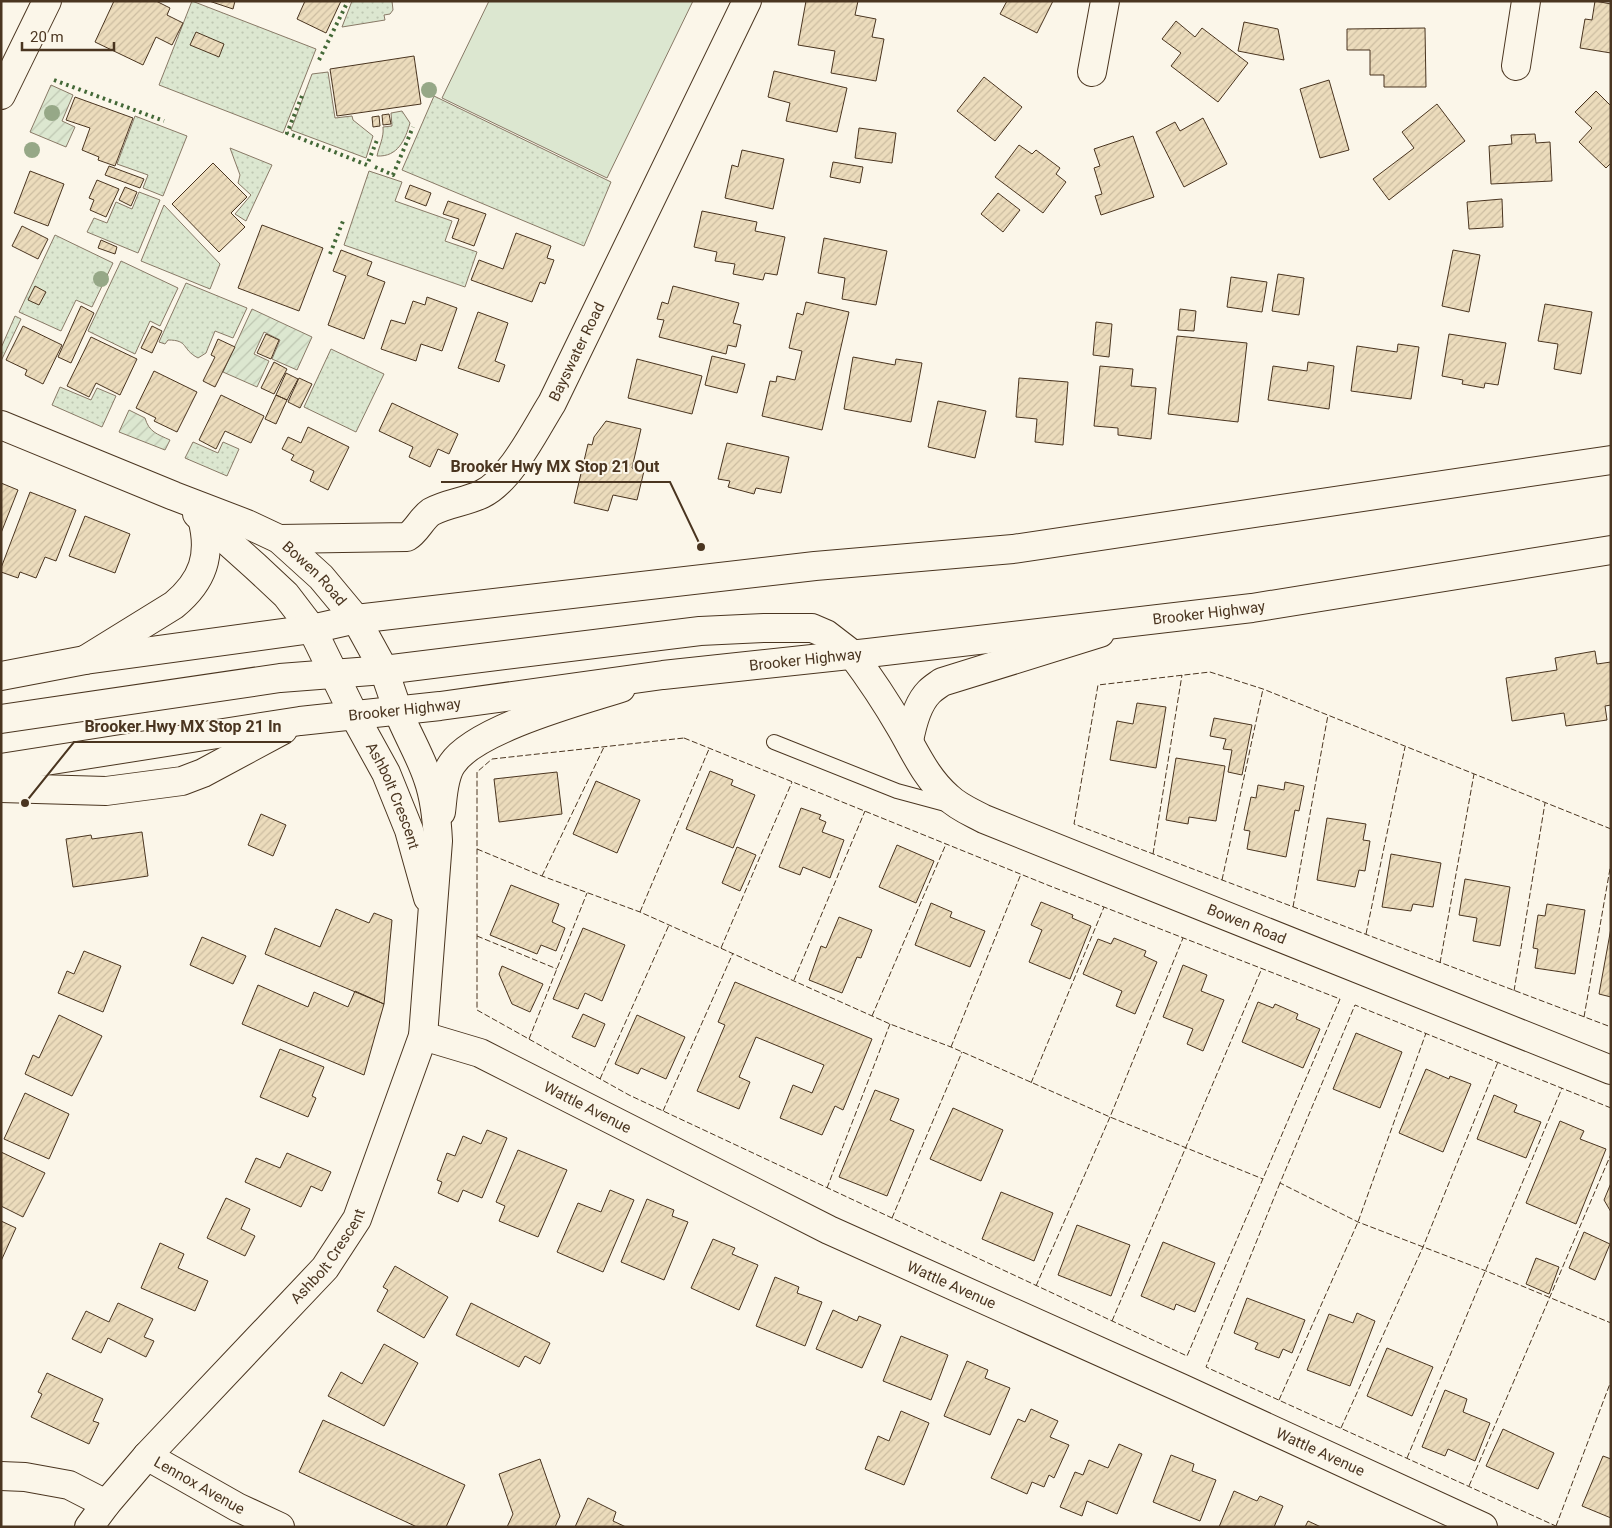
<svg xmlns="http://www.w3.org/2000/svg" width="1612" height="1528" font-family="Roboto,sans-serif">
<defs>
<pattern id="grass-dots" width="8" height="8" patternUnits="userSpaceOnUse" patternTransform="scale(1.25)"><rect width="8" height="8" fill="#dce7d0"/><path d="M2 2h.1M6 6h.1" fill="none" stroke="#bec7b2" stroke-width="1.8" stroke-linecap="round"/></pattern>
<pattern id="garden-furrows" width="10" height="10" patternUnits="userSpaceOnUse" patternTransform="scale(1.25)"><rect width="10" height="10" fill="#dce7d0"/><path d="M-1 1l2-2M0 10L10 0M9 11l2-2" fill="none" stroke="#bec7b2"/></pattern>
<pattern id="building-hatch" width="6" height="6" patternUnits="userSpaceOnUse" patternTransform="scale(1.25)"><rect width="6" height="6" fill="#ecdcbc"/><path d="M-1 1l2-2M0 6l6-6M5 7l2-2" fill="none" stroke="#ccbda1"/></pattern>
</defs>
<rect width="100%" height="100%" fill="#fbf6e9"/>
<path fill="url(#grass-dots)" stroke="#887966" d="M192,1L316,49L283,133L159,85Z
M352,1H392L393,10L390,14L384,15L385,20L342,27Z
M328,72L335,118L352,116L353,120L373,136L366,158L291,130L312,74Z
M434,96L611,182L584,246L402,170Z
M402,111L410,123C405,140 398,157 377,156C379,146 384,138 383,127L392,126L391,113Z
M135,116L187,136L163,196L143,188L148,175L117,164Z
M230,148L272,165L246,221L235,214L251,195L238,183L240,175Z
M369,171L402,182L395,201L452,221L445,241L477,252L465,287L344,245Z
M139,192L160,200L138,253L87,232L94,218L107,223L116,202L132,209Z
M164,205L220,264L210,289L141,261Z
M55,235L113,263L92,307L76,300L61,331L19,312Z
M121,261L178,288L160,326L150,321L135,354L88,331Z
M186,283L247,308L233,338L215,331L206,353L198,358C181,349 189,340 168,340L165,344L159,342Z
M15,316L21,319L1,361V348Z
M331,349L384,374L356,432L304,407Z
M60,387L91,400L97,388L116,396L102,427L52,405Z
M193,442L218,453L223,442L239,449L227,476L185,458Z"/>
<path fill="#dce7d0" stroke="#887966" d="M489,1H693L607,178L442,98Z"/>
<path fill="url(#garden-furrows)" stroke="#887966" d="M51,85L73,95L62,121L75,127L66,147L30,132Z
M252,309L312,337L297,370L272,359L280,340L264,332L254,354L269,361L257,387L223,372Z
M129,410L145,418C149,432 157,434 170,440L165,450L119,432Z"/>
<path fill="url(#building-hatch)" stroke="#4a3520" d="M114,1H156L170,8L167,15L183,23L172,45L156,37L143,65L95,42Z
M209,1H235L233,9Z
M305,1H341L326,33L297,19Z
M806,1H858L855,15L876,19L872,37L884,39L876,81L831,73L835,51L798,45Z
M1007,1H1053L1037,33L1000,14Z
M1595,1L1611,4V53L1580,48L1585,19L1592,20Z
M1176,21L1195,37L1202,28L1248,63L1218,102L1171,66L1181,53L1162,39Z
M1244,22L1278,29L1284,60L1238,51Z
M1425,28L1426,87H1384V75H1370V50H1347V29Z
M196,32L224,44L219,57L190,45Z
M414,56L421,104L337,116L330,69Z
M774,71L847,88L837,132L786,121L790,103L768,97Z
M984,77L1022,107L995,141L957,111Z
M1329,80L1349,150L1320,158L1300,89Z
M1596,91L1611,106V163L1606,168L1579,142L1592,128L1575,112Z
M75,97L133,118L115,166L98,160L99,157L82,150L90,128L66,120Z
M1437,104L1465,141L1389,200L1373,179L1414,148L1402,132Z
M389,114L391,124L383,125L382,115Z
M379,116L380,126L373,127L372,117Z
M1203,118L1227,164L1184,187L1156,132L1175,122L1180,131Z
M859,128L896,133L892,163L855,158Z
M1535,134L1536,143L1550,142L1552,181L1491,184L1489,146L1512,144L1511,135Z
M1133,136L1154,197L1101,215L1095,196L1102,194L1094,168L1100,166L1094,149Z
M1019,145L1032,154L1036,150L1060,168L1056,174L1066,182L1043,213L995,177Z
M742,150L784,159L773,209L725,198L732,165L738,167Z
M833,162L863,167L860,183L830,177Z
M213,163L247,197L231,213L245,227L219,252L172,204Z
M109,166L144,179L140,188L105,175Z
M30,171L64,184L48,226L14,213Z
M97,180L119,189L106,217L90,210L94,200L89,198Z
M410,185L431,193L426,206L405,198Z
M125,187L137,192L131,206L119,200Z
M998,193L1020,210L1003,232L981,214Z
M1502,199L1503,227L1469,229L1467,202Z
M448,201L486,214L474,246L452,238L459,219L443,214Z
M702,211L757,222L755,231L785,237L777,275L765,273L763,280L733,274L735,264L715,261L717,252L694,247Z
M262,225L323,248L299,311L238,288Z
M22,226L48,239L38,259L12,246Z
M516,233L551,246L547,258L554,260L545,284L540,282L532,302L471,280L479,260L503,269Z
M824,238L887,251L876,305L842,299L845,278L818,273Z
M101,240L117,247L115,254L98,248Z
M341,250L372,262L367,275L385,282L364,339L328,325L346,276L333,271Z
M1453,250L1480,255L1469,312L1442,306Z
M1278,274L1304,278L1299,315L1272,311Z
M1231,277L1267,282L1262,312L1227,307Z
M35,286L46,292L39,305L28,300Z
M673,286L739,303L733,323L741,325L736,347L728,345L726,354L659,337L664,320L657,319L662,302L668,304Z
M427,297L457,308L442,351L421,344L416,361L381,349L391,320L405,324L413,301L425,305Z
M806,302L849,312L822,430L762,416L770,381L776,382L777,376L795,380L802,351L789,348L797,313L803,315Z
M1545,304L1592,312L1581,374L1554,369L1558,344L1538,341Z
M81,306L94,313L71,363L58,357Z
M1180,309L1196,311L1194,331L1178,330Z
M478,312L508,323L495,361L505,365L499,382L458,368Z
M1096,322L1112,324L1109,357L1093,355Z
M23,326L62,345L43,384L25,375L27,370L6,360Z
M152,326L162,331L152,353L141,348Z
M266,334L279,340L271,359L257,353Z
M1449,334L1506,343L1498,385L1485,383L1484,388L1462,384L1463,380L1442,376Z
M1177,336L1247,343L1238,422L1168,414Z
M91,337L137,359L120,395L96,383L89,397L67,386Z
M218,339L235,347L215,387L203,381L215,357L211,355Z
M1398,344L1419,347L1411,399L1351,391L1357,346L1397,352Z
M712,356L745,364L737,393L705,385Z
M853,357L895,365L896,359L922,363L911,422L844,409Z
M637,359L702,376L692,414L628,398Z
M274,362L287,369L274,394L261,388Z
M1308,362L1334,366L1329,409L1268,400L1273,366L1307,371Z
M1100,366L1133,369L1131,386L1156,388L1151,439L1118,435V428L1094,426Z
M154,371L197,392L177,432L154,421L156,418L136,408Z
M286,373L298,379L287,400L276,395Z
M299,378L312,384L300,408L288,402Z
M1019,378L1068,382L1063,445L1035,442L1037,419L1016,417Z
M221,395L264,416L251,443L225,431L216,449L199,440Z
M276,395L287,400L276,424L265,419Z
M938,401L986,411L975,458L928,447Z
M392,403L458,434L449,454L438,449L430,467L409,457L413,447L379,431Z
M606,421L641,429L632,468L644,471L637,500L613,495L608,511L574,503L588,444L592,445L594,437Z
M308,427L349,447L328,490L310,481L314,471L291,460L294,455L282,449L288,437L301,443Z
M727,443L789,457L781,493L756,488L754,494L728,487L730,481L718,479Z
M1,483L18,490L1,533Z
M30,492L76,510L56,561L45,557L36,578L20,572L18,578L1,572V568Z
M85,516L130,534L115,573L69,556Z
M1595,651L1597,664L1611,662V705L1605,706L1607,720L1566,726L1564,713L1512,721L1506,678L1557,670L1555,658Z
M1137,703L1166,707L1156,768L1110,760L1117,721L1133,724Z
M1214,718L1252,725L1242,775L1228,772L1232,750L1223,749L1226,739L1210,736Z
M1176,758L1225,766L1216,821L1189,817L1188,824L1166,820Z
M710,771L733,780L731,785L755,795L733,848L686,829Z
M557,772L562,814L499,822L494,779Z
M596,781L640,800L617,853L573,834Z
M1285,782L1304,786L1299,811L1295,810L1286,857L1247,849L1250,831L1244,830L1251,797L1256,798L1258,785L1284,790Z
M801,808L821,815L819,819L826,822L822,832L844,840L830,878L803,867L800,875L779,867Z
M261,814L286,825L273,856L248,845Z
M1327,818L1366,824L1363,840L1370,841L1365,871L1359,870L1355,887L1317,880Z
M142,832L148,876L73,887L66,839L91,835L92,839Z
M897,845L934,861L916,903L879,887Z
M737,847L756,855L740,891L722,883Z
M1391,854L1441,863L1433,907L1413,904L1411,911L1382,907Z
M1465,879L1510,887L1500,946L1473,941L1477,918L1459,915Z
M511,885L559,904L552,922L565,928L556,951L541,945L537,954L490,935Z
M1041,902L1073,915L1072,918L1091,926L1070,979L1029,962L1042,930L1031,925Z
M931,903L952,912L950,917L985,931L970,967L915,945Z
M1547,904L1585,910L1575,974L1535,968L1538,949L1533,948L1538,915L1545,916Z
M336,909L369,923L374,913L392,920L384,1004L265,954L275,928L320,947Z
M839,917L872,930L861,958L857,957L842,993L809,980L821,946L826,948Z
M583,928L625,945L602,1001L585,993L578,1009L553,999Z
M1611,928V997L1599,994Z
M202,937L246,956L233,984L190,965Z
M1114,938L1146,951L1144,956L1157,962L1135,1014L1116,1006L1122,991L1083,974L1098,939L1111,944Z
M84,951L121,966L103,1012L58,993L67,971L74,974Z
M1183,965L1207,975L1201,991L1224,1000L1203,1051L1187,1044L1193,1029L1163,1017Z
M502,966L543,984L530,1012L512,1004L499,974Z
M735,982L872,1039L843,1110L835,1106L822,1135L780,1118L793,1085L812,1093L824,1065L756,1037L739,1077L750,1082L739,1109L697,1091L725,1025L718,1022Z
M258,985L308,1007L314,992L348,1007L355,991L384,1004L364,1075L242,1024Z
M1258,1002L1273,1008L1275,1004L1298,1014L1296,1019L1320,1029L1303,1068L1242,1042Z
M583,1014L605,1024L595,1047L572,1037Z
M59,1015L102,1036L72,1096L25,1074L33,1055L39,1058Z
M637,1015L685,1037L666,1079L641,1068L638,1074L615,1064Z
M1356,1033L1402,1052L1380,1108L1333,1089Z
M280,1049L324,1067L312,1096L316,1098L308,1117L260,1097Z
M1426,1069L1449,1079L1450,1076L1471,1084L1443,1152L1399,1133Z
M875,1090L899,1099L890,1120L914,1130L887,1196L839,1177Z
M25,1093L69,1114L49,1159L4,1139Z
M1494,1095L1517,1105L1514,1112L1541,1122L1526,1158L1477,1139Z
M953,1108L1003,1130L981,1181L930,1159Z
M1560,1121L1584,1131L1580,1139L1606,1149L1576,1224L1526,1203Z
M487,1130L507,1138L482,1198L463,1190L458,1202L438,1193L442,1182L437,1180L447,1153L455,1156L463,1136L481,1144Z
M518,1150L567,1170L538,1237L499,1221L505,1206L496,1202Z
M1,1152L45,1173L23,1217L1,1206Z
M287,1153L331,1172L322,1191L311,1186L301,1207L245,1182L256,1158L280,1168Z
M1611,1183V1212L1604,1200Z
M610,1190L634,1200L603,1272L557,1252L578,1203L601,1212Z
M1001,1192L1053,1213L1034,1261L982,1239Z
M226,1198L250,1209L241,1229L255,1236L245,1256L207,1238Z
M647,1199L674,1210L672,1216L688,1222L664,1280L621,1262Z
M1,1221L16,1228L1,1261Z
M1077,1225L1130,1245L1111,1296L1058,1275Z
M1584,1232L1610,1244L1595,1280L1569,1268Z
M713,1239L735,1248L732,1254L758,1265L739,1310L691,1288Z
M1163,1242L1215,1263L1195,1312L1176,1304L1174,1310L1141,1296Z
M160,1243L184,1254L178,1268L208,1281L195,1311L141,1288Z
M1536,1258L1559,1267L1549,1294L1526,1284Z
M395,1266L448,1297L424,1338L377,1311L388,1290L383,1287Z
M775,1277L799,1287L797,1293L822,1302L805,1346L756,1326Z
M1247,1298L1305,1320L1292,1353L1283,1349L1279,1358L1255,1349L1258,1343L1234,1333Z
M118,1303L153,1319L144,1337L154,1341L146,1357L108,1338L101,1353L72,1339L86,1311L109,1322Z
M471,1303L550,1343L540,1364L525,1356L519,1367L456,1335Z
M833,1310L857,1321L859,1316L881,1325L862,1368L816,1349Z
M1357,1313L1375,1321L1350,1386L1307,1370L1329,1314L1353,1323Z
M901,1336L948,1355L931,1400L883,1381Z
M384,1344L418,1363L384,1426L328,1396L341,1372L362,1384Z
M1387,1348L1433,1367L1412,1416L1367,1396Z
M967,1361L988,1370L985,1378L1010,1388L990,1435L944,1416Z
M47,1373L103,1399L93,1421L99,1423L89,1444L31,1417L42,1394L38,1392Z
M1445,1390L1467,1399L1463,1412L1490,1423L1475,1461L1448,1449L1445,1456L1422,1447Z
M1031,1409L1058,1421L1050,1437L1069,1445L1054,1478L1049,1475L1044,1487L1032,1482L1027,1494L991,1478L1018,1419L1025,1422Z
M901,1411L929,1423L904,1485L865,1469L878,1436L889,1441Z
M323,1420L465,1485L446,1527H417L299,1472Z
M1503,1429L1554,1453L1538,1489L1486,1466Z
M1119,1444L1142,1454L1117,1514L1087,1501L1082,1516L1060,1507L1075,1472L1083,1475L1089,1460L1108,1468Z
M1171,1455L1194,1464L1192,1471L1216,1480L1200,1521L1153,1502Z
M1603,1456L1611,1459V1518L1582,1506Z
M540,1459L560,1516L555,1527H507L513,1514L499,1474Z
M1234,1491L1257,1501L1260,1496L1283,1506L1274,1527H1219Z
M588,1498L616,1512L613,1521L626,1527H575Z
M1308,1521L1321,1527H1305Z"/>
<g fill="none" stroke-linecap="round" stroke-linejoin="round">
<defs>
<path id="lane" d="M774,742L897,791L949,805"/>
<g id="street">
<path d="M1516,66L1526,1"/>
<path d="M1092,72L1105,1"/>
<path d="M1,95L47,1"/>
<path id="s1" d="M279,539L407,537C417,531 421,519 431,512C447,503 466,502 482,494C511,480 535,430 552,403L747,1"/>
<path id="s2" d="M852,654C870,678 886,702 901,728C915,752 926,778 948,797C958,807 971,812 984,819L1611,1070"/>
<path d="M909,741C912,725 917,704 929,692C933,688 938,685 942,682L1100,633"/>
<path id="s3" d="M423,1036L480,1053L829,1230L1181,1388L1483,1527"/>
<path id="s4" d="M147,1456L237,1507L280,1527"/>
<path d="M1,1476L25,1477L69,1485L106,1504"/>
</g>
<g id="secondary">
<path id="s5" d="M1,425L174,496L247,524L279,539L321,577L356,619"/>
<path d="M197,514L255,566L286,595L312,629"/>
<path d="M85,660L174,605C203,581 212,555 202,518"/>
<path id="s6" d="M354,715L386,773L409,830L428,898"/>
<path d="M441,812C443,797 443,777 452,764C475,729 580,701 621,688"/>
<path id="s7" d="M89,1527L106,1504L147,1456L325,1268L357,1219L423,1036L438,841C437,820 435,799 428,779C421,757 407,734 398,711"/>
</g>
<g id="highway">
<path d="M356,619L384,670L398,711"/>
<path d="M312,629L354,715"/>
<path d="M1,676L85,660L312,629L356,619L815,566L1013,549L1611,460"/>
<path d="M1,719L280,678L384,670L700,631L764,628H812L826,634L852,654"/>
<path id="s8" d="M1,768L300,721L440,706L663,675L868,653L1252,608L1611,550"/>
<path d="M1,788L106,791L182,781L203,773L283,730"/>
</g>
</defs>
<use href="#lane" stroke="#4a3520" stroke-width="16"/>
<use href="#street" stroke="#4a3520" stroke-width="30"/>
<use href="#secondary" stroke="#4a3520" stroke-width="30"/>
<use href="#highway" stroke="#4a3520" stroke-width="30"/>
<use href="#lane" stroke="#fbf6e9" stroke-width="14"/>
<use href="#street" stroke="#fbf6e9" stroke-width="28"/>
<use href="#secondary" stroke="#fbf6e9" stroke-width="28"/>
<use href="#highway" stroke="#fbf6e9" stroke-width="28"/>
<path stroke="#436837" stroke-width="4" stroke-dasharray="2.5 4" stroke-linecap="butt" d="M319,60L348,1
M54,80L164,121
M302,96L287,133L367,165L377,140
M375,167L393,175L413,127
M330,254L343,221"/>
<path stroke="#4a3520" stroke-width="1" stroke-dasharray="6 2.5" stroke-linecap="butt" d="M684,738L1050,886L1340,999L1187,1356L629,1095L477,1010V772L492,759Z
M1611,829L1263,689L1210,672L1098,685L1074,824L1611,1027
M477,849L542,876L640,912L890,1024L951,1047L1110,1117L1263,1179
M1153,854L1182,675
M542,876L604,747
M1222,880L1263,689
M1293,907L1328,715
M640,912L709,749
M1366,934L1405,747
M477,936L557,969
M721,948L792,782
M1440,963L1474,774
M794,980L865,811
M1514,991L1545,803
M872,1016L946,844
M1584,1017L1611,863
M529,1039L587,893
M951,1047L1021,874
M600,1079L669,925
M1031,1083L1104,907
M1611,1108L1355,1005L1280,1183L1358,1222L1486,1271L1611,1323
M663,1111L733,953
M1280,1183L1206,1367L1558,1527
M827,1188L890,1024
M892,1218L962,1052
M1036,1286L1110,1117L1183,938
M1112,1321L1262,968
M1279,1400L1358,1222L1426,1033
M1341,1428L1423,1247L1498,1062
M1407,1458L1562,1088
M1469,1486L1611,1154
M1556,1526L1611,1381"/>
</g>
<g fill="#96a887">
<circle cx="429" cy="90" r="8"/>
<circle cx="52" cy="113" r="8"/>
<circle cx="32" cy="150" r="8"/>
<circle cx="101" cy="279" r="8"/>
</g>
<g text-anchor="middle" dominant-baseline="central" stroke-width="4" stroke-linejoin="round" paint-order="stroke">
<g font-size="15" fill="#4a3520" stroke="#fbf6e9">
<text stroke="none"><textPath href="#s1" startOffset="390">Bayswater Road</textPath></text>
<text stroke="none"><textPath href="#s5" startOffset="350">Bowen Road</textPath></text>
<text stroke="none"><textPath href="#s8" startOffset="1218">Brooker Highway</textPath></text>
<text stroke="none"><textPath href="#s8" startOffset="812">Brooker Highway</textPath></text>
<text stroke="none"><textPath href="#s8" startOffset="408">Brooker Highway</textPath></text>
<text stroke="none"><textPath href="#s6" startOffset="90">Ashbolt Crescent</textPath></text>
<text stroke="none"><textPath href="#s2" startOffset="498">Bowen Road</textPath></text>
<text stroke="none"><textPath href="#s3" startOffset="180">Wattle Avenue</textPath></text>
<text stroke="none"><textPath href="#s7" startOffset="362">Ashbolt Crescent</textPath></text>
<text stroke="none"><textPath href="#s3" startOffset="585">Wattle Avenue</textPath></text>
<text stroke="none"><textPath href="#s3" startOffset="990">Wattle Avenue</textPath></text>
<text stroke="none"><textPath href="#s4" startOffset="60">Lennox Avenue</textPath></text>
</g>
</g>
<path fill="none" stroke="#4a3520" stroke-width="2" d="M701 547L670 482H441M25 803L74 742H291"/>
<g fill="#4a3520" stroke="#fbf6e9" stroke-width="2">
<circle cx="701" cy="547" r="5"/>
<circle cx="25" cy="803" r="5"/>
</g>
<g font-size="16" text-anchor="middle" font-weight="bold" fill="#4a3520" stroke="#fbf6e9" stroke-width="4" stroke-linejoin="round" paint-order="stroke">
<text x="555" y="472">Brooker Hwy MX Stop 21 Out</text>
<text x="183" y="732">Brooker Hwy MX Stop 21 In</text>
</g>
<rect width="1612" height="1528" fill="none" stroke="#4a3520" stroke-width="5"/>
<path d="M22 42v8h92v-8" fill="none" stroke="#4a3520" stroke-width="2.5"/>
<text x="30" y="42" font-size="15" fill="#4a3520" stroke="#fbf6e9" stroke-width="4" paint-order="stroke">20 m</text>
</svg>
